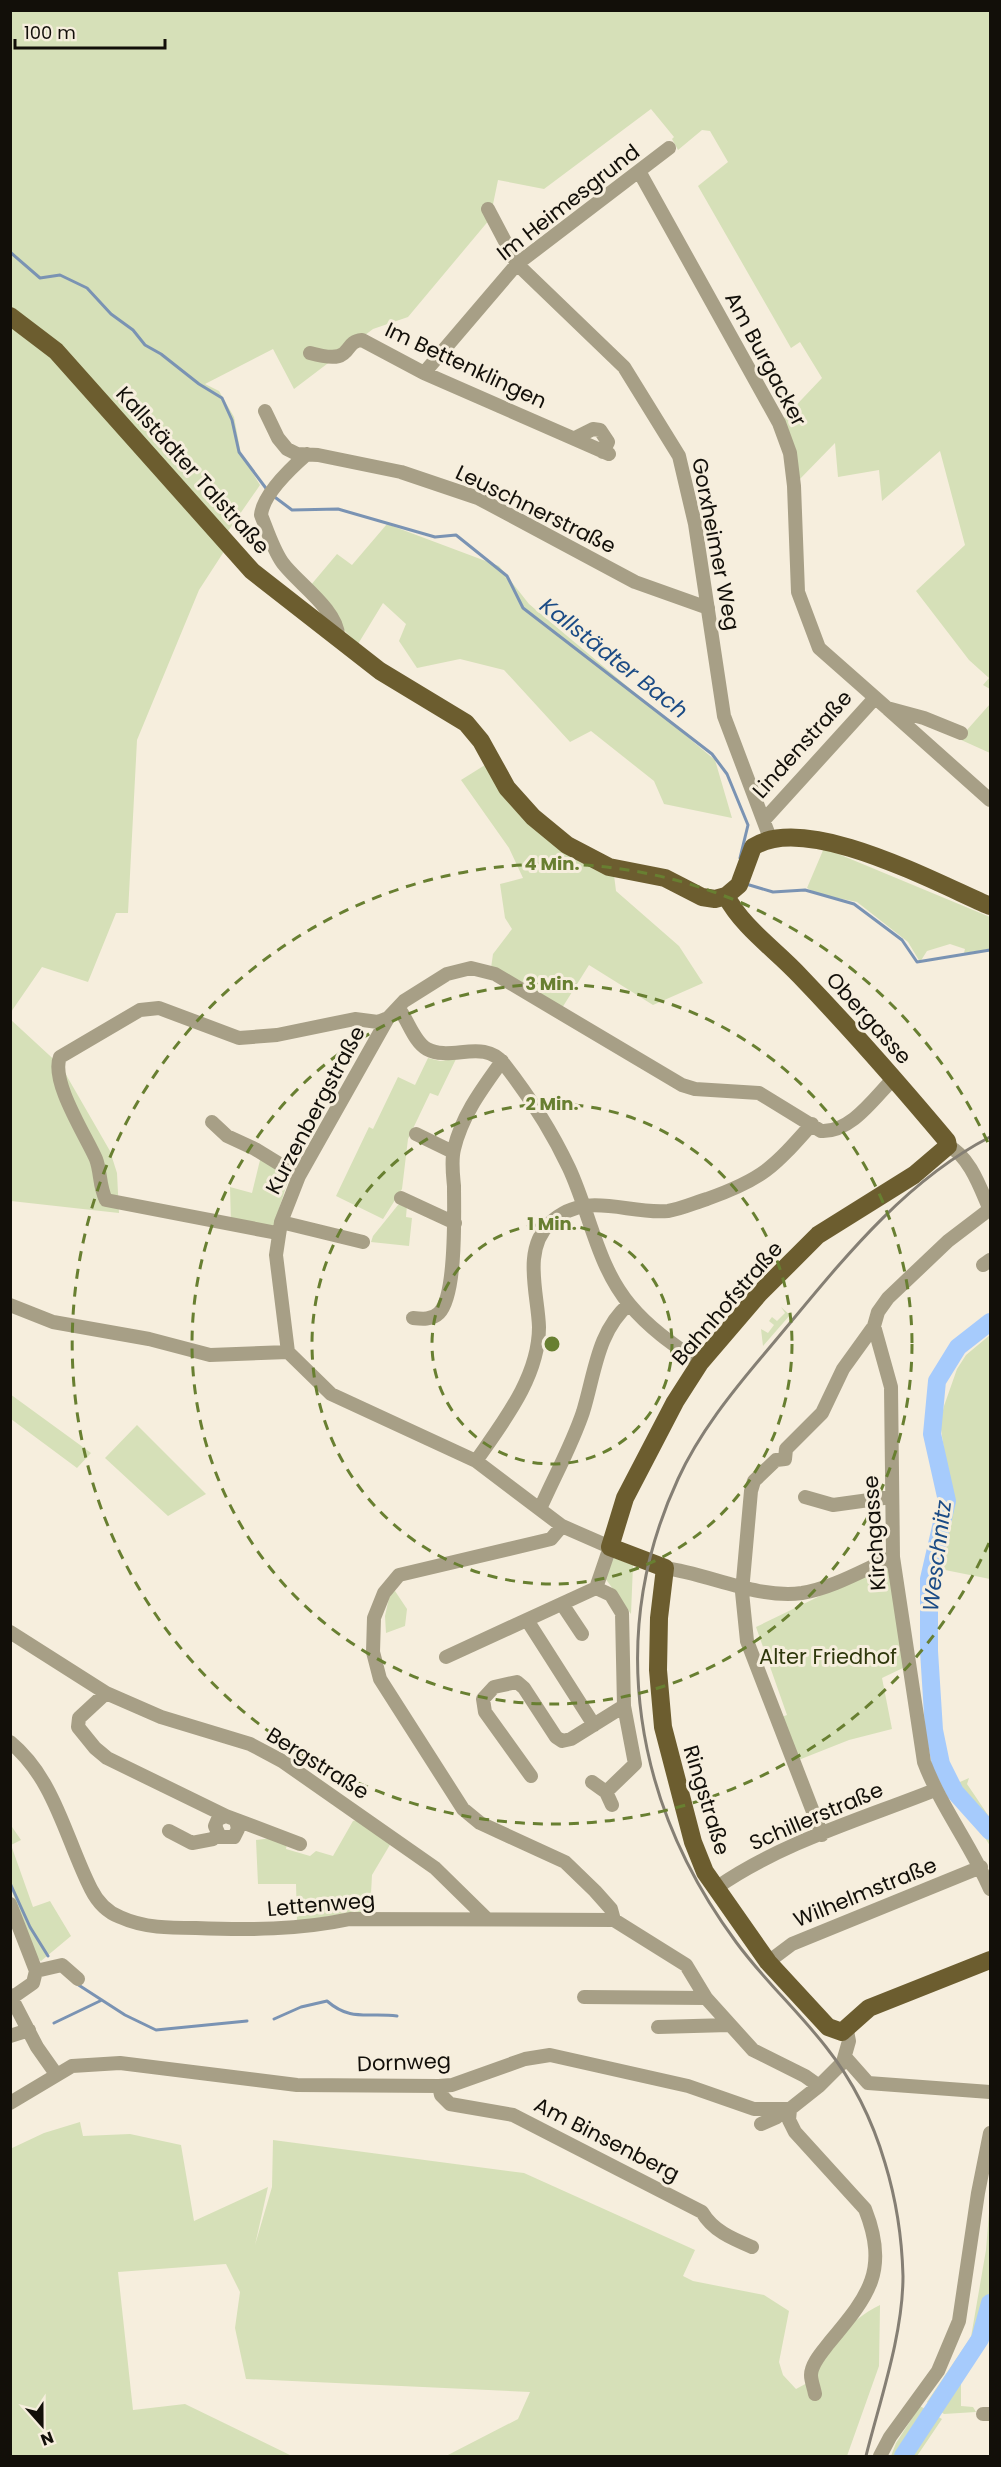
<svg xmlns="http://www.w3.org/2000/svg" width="1001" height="2467" font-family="Poppins,sans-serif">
<rect width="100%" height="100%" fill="#f6eedd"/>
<path fill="#d6e0b8" d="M11,11H990V689L983,685L989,678L969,660L916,591L965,545L940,451L882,501L879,470L838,477L835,443L798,481L796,451L784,418L822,378L800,342L791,348L698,186L728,162L710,131L702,130L678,150L672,139L674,137L651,109L544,189L498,180L490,219L408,317L373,329L294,389L273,349L205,384L219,391L234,417L241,454L260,485L226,534L223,553L199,590L137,740L128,913H116L88,982L42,967L11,1012Z
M387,524L499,566L529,604L715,760L732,818L664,804L654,781L591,731L570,742L504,670L460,659L417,668L399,641L406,624L383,603L358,644L305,592L337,554L352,565Z
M990,704V753L959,739Z
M485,765L614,875L616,891L679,946L703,983L653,1005L589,965L562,1008L491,968L493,954L512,929L505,918L500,884L523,878L509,848L461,780Z
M824,848L990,917V949L964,953L965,949L950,944L927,951L920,962L908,942L857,902L818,894L807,888Z
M10,1019L61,1066L110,1151L117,1173L119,1213L11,1201Z
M428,1058L440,1061L456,1059L438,1096L430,1093L408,1139L402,1189L383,1219L336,1196L369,1127L373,1129L398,1077L415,1085Z
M261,1156L289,1178L273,1227L231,1223L230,1187L252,1193Z
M404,1203L407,1205L406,1217L412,1218L409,1246L371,1242L373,1236L398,1205Z
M781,1307L790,1315L763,1346L761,1329L768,1333L774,1325L769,1321L772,1317L777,1321L785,1313Z
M990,1335V1579L940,1569L950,1527L952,1502L940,1423L944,1406L957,1369L966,1355Z
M10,1394L91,1453L77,1468L11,1419Z
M137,1425L206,1494L168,1516L105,1458Z
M611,1557L633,1565L631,1614L605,1578Z
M884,1565L891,1569L905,1667L882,1678L892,1729L849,1740L796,1761L779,1718L787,1715L756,1627Z
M395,1591L407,1609L405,1626L386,1633L385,1616L390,1593Z
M969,1778L967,1784L990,1818V1846L953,1785Z
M357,1820L391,1843L372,1875L370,1912H353L297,1922L296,1884H258L256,1840L272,1838L287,1843L286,1849L310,1856L316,1851L333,1856L353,1821Z
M10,1824L21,1840L11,1845L33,1907L50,1901L71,1936L41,1961L37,1958L11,1889Z
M80,2122L83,2136L130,2134L181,2145L194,2221L268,2187L255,2245L272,2187L273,2140L524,2173L695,2250L683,2276L693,2281L764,2295L789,2311L779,2362L783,2375L796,2389L809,2382C823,2351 849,2320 880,2305L879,2366L847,2456H446L518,2419L530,2392L246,2379L235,2328L240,2292L226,2264L118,2272L133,2410L185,2404L292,2456H11L10,2149L44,2133Z
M990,2200V2328L985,2347L961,2381V2406L973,2407L976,2412L944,2414L927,2402L971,2337L986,2250Z
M920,2406L942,2419L917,2456H891L896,2443Z"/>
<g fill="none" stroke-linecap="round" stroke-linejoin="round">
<path stroke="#7a93b3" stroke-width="3" d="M10,252L40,278L60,275L87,288L111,314L133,330L145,345L161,354L199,384L222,398L232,420L239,452L268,491
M272,495L292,510L338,509L435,537L456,535L507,576L523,608L712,754L727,774L748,825L740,858
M746,884L773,892L805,890L854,904L902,940L917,962L990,950
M10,1883L30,1927L48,1956
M77,1984L125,2015L156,2030L247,2021
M274,2019L301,2007L327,2001C351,2022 368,2012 397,2016
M54,2023L102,2000"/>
<path stroke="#a6cbfc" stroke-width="18" d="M990,1322L958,1347L937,1381L932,1434L947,1501L929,1579V1651L934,1730L941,1764L955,1792L990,1831
M903,2456L980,2339L990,2303"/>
<path stroke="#a79f86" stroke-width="14" d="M640,173L779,423L790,453L794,486L798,592L819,648L887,708L924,718L961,733
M488,209L517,264L624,367L679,456L695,524L724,716L770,838
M310,353C357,366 340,342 362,340L424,373L609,454
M424,373L517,264L669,148
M265,411L278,438L287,449L297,454L318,455L401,472L478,498L635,582L708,608
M575,438L593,429L600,430L608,442L603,452
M307,454C291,468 263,494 261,515C267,530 273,549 282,562C296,582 338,610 338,636
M888,709L990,800
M764,820L874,699
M399,1009C408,1020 414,1042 427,1049C451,1062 484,1038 504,1064C529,1096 552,1132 569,1168C590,1213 597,1266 630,1305C650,1329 674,1345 700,1363
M212,1122L227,1136L255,1149L299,1176
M416,1134L453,1152
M948,1146C970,1156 981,1190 990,1210
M401,1198L455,1223
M990,1209L948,1241L888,1298L878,1312L874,1326L891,1387L893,1557L924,1762C941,1807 971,1845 990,1889
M281,1222L363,1242
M277,1233L106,1200C99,1186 101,1172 96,1159C86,1136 50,1081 60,1057L140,1010L159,1008L239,1038L277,1035L355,1019L378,1022L388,1018L404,1001L447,974L471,968L495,974L682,1085L695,1089L759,1093L821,1131C851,1133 875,1097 894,1078
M983,1265L990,1260
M10,1305L53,1322L149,1339L210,1355L288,1352L331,1394L476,1461L562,1526L610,1547L596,1588L446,1657
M413,1318C422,1319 432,1320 439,1313C457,1295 454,1212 454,1186C453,1175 451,1161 454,1149C462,1115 482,1089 502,1061
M288,1352L276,1255L281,1222L299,1176L388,1018
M476,1461C503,1422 539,1377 539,1327C538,1294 522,1250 550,1223C586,1189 627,1215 668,1211C681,1209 694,1203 707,1199C763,1179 773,1168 812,1124
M805,1497L833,1505L891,1497
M540,1509C554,1477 572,1445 583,1412C595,1373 597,1332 629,1304
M562,1526L551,1539L399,1575L384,1593L374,1618L373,1652L380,1679L463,1809L480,1823L565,1862L595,1891L611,1909L614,1920
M665,1568C709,1574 757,1599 802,1593C833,1588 865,1569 893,1557
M562,1604L582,1634
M527,1620L594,1725
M10,1632L106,1693L161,1717L250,1744L282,1761L435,1868L486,1918
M106,1693L79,1718L78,1727L95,1748L107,1758L226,1816L300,1844
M10,1742C55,1779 66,1840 91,1889C97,1901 107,1912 120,1917C144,1928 170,1928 196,1928C248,1930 299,1930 350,1919L614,1920L686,1965L706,1998L753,2050L805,2076L819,2086
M531,1776L485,1712L483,1699L494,1687L517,1682L524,1688L556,1737L562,1741L571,1739L624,1706L622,1613L611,1595L596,1588
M592,1782L606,1792
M612,1805L606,1792L635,1764L624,1706
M226,1816L218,1819L215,1826L220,1837H234L238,1829L236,1820
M169,1831L192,1843L213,1839L217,1834
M822,1835L747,1641L742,1592L751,1491L754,1481L776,1460L785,1459L786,1449L822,1413L843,1369L874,1326
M716,1888C780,1843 862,1819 935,1790
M10,1904L36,1971L33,1983L13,1997
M768,1962L792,1944L981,1867
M36,1971L62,1965L78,1979
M10,1995L37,2047L56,2074
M584,1997L706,1998
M658,2027L729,2025
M10,2036L29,2030
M845,2057L868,2083L990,2092
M439,2086L441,2095L450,2104L513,2115L702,2212C713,2231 733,2239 752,2247
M10,2103L72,2066L120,2063L297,2085L439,2086L452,2085L525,2059L550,2055L688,2086L754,2109H790L819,2086L843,2062L849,2041L847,2031
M790,2109L789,2120L795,2132L865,2209C890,2272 867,2297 829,2343C822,2352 811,2364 811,2375C811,2381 814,2388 815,2394
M761,2124L777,2117L782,2110
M983,2414H990
M880,2456L890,2437L938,2371L959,2321L978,2193L990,2133"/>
<path stroke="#6c5d2f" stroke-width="18" d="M10,316L56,351L252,571L380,671L466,723L481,741L507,788L533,817L567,845L609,867L665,878L702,897L715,899L726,896L739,885L753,847C806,812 936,883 990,906
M726,896C743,928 775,949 800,976C851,1029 900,1085 947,1141L948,1146L914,1175L818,1235L759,1294L700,1363L675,1402L625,1498L610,1547L665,1568L659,1618L658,1670L663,1727L693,1842L705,1872L768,1962L828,2027L842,2032L869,2008L990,1960"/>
<path stroke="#857f74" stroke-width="3" d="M866,2456C880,2400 903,2335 903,2276C902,2239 896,2199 885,2163C873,2122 853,2081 826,2047C798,2011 763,1979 736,1942C635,1805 605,1637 678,1479C699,1433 732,1392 765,1353C831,1275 897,1185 990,1137"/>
</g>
<g fill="none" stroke="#687f31" stroke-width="3" stroke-dasharray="10 8">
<circle cx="552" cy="1344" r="120"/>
<circle cx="552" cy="1344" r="240"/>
<circle cx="552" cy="1344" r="360"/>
<path d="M989 1543A480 480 0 1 1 989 1145"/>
</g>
<g text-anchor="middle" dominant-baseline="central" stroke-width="6" stroke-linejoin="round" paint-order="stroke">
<g font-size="21" fill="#120f09" stroke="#f6eedd">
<text transform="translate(568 202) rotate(-38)">Im Heimesgrund</text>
<text transform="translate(766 359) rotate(62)">Am Burgacker</text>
<text transform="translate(466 365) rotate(25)">Im Bettenklingen</text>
<text transform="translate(193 470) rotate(48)">Kallstädter Talstraße</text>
<text transform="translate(536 509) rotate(26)">Leuschnerstraße</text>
<text transform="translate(716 544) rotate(79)">Gorxheimer Weg</text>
<text transform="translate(802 744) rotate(-48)">Lindenstraße</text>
<text transform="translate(869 1018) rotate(48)">Obergasse</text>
<text transform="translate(315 1110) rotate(-62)">Kurzenbergstraße</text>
<text transform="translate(727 1303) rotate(-49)">Bahnhofstraße</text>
<text transform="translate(874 1533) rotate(-94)">Kirchgasse</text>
<text transform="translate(318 1763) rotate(32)">Bergstraße</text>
<text transform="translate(707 1800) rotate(73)">Ringstraße</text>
<text transform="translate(816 1816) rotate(-23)">Schillerstraße</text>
<text transform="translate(865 1892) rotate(-22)">Wilhelmstraße</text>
<text transform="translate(321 1904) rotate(-5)">Lettenweg</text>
<text transform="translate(404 2062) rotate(-2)">Dornweg</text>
<text transform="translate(607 2139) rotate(27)">Am Binsenberg</text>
</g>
<g font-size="21" fill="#2f380c" stroke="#f6eedd">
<text x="828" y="1656">Alter Friedhof</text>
</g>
<g font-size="22" font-style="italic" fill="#1b4b85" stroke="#f6eedd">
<text transform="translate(614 658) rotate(38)">Kallstädter Bach</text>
<text transform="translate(937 1556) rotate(-83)">Weschnitz</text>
</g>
</g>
<circle cx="552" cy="1344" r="9" fill="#687f31" stroke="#f6eedd" stroke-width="3"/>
<g font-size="18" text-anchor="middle" font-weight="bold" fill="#687f31" stroke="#f6eedd" stroke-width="6" stroke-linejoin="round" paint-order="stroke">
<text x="552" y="870">4 Min.</text>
<text x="552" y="990">3 Min.</text>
<text x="552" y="1110">2 Min.</text>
<text x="552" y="1230">1 Min.</text>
</g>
<rect width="1001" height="2467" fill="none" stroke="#120f09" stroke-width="24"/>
<g transform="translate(42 2425) rotate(159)" stroke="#f6eedd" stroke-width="4.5" paint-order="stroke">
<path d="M0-4.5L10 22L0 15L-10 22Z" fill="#120f09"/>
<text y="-9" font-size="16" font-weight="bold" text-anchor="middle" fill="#120f09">N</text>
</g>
<path d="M15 39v9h150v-9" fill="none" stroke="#120f09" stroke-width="3"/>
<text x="24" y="39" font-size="18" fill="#120f09" stroke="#f6eedd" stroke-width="4.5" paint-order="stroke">100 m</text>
</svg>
